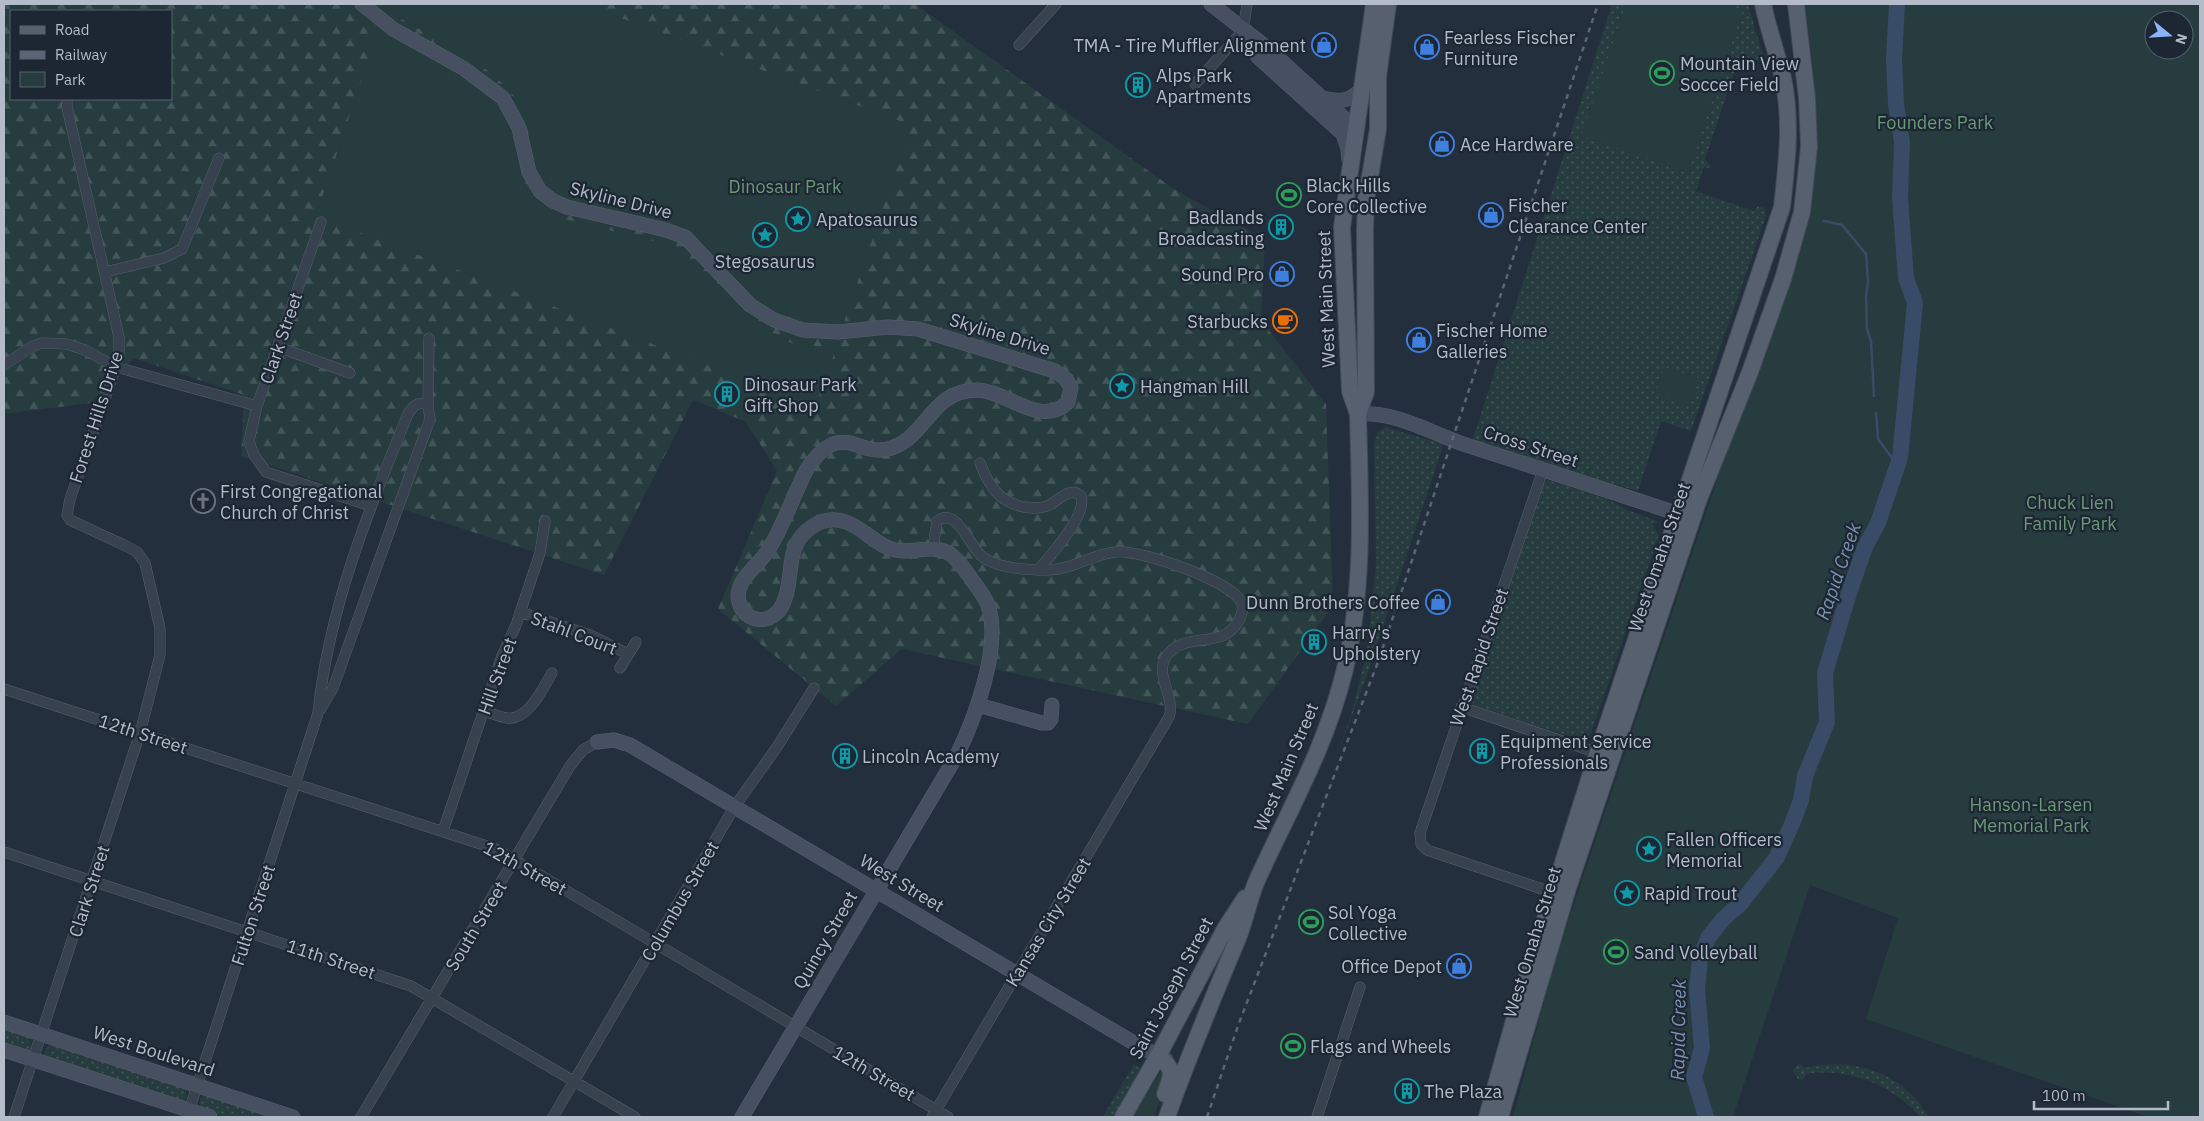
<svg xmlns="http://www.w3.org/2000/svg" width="2204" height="1121" font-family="'IBM Plex Sans',sans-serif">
<defs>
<pattern id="grass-dots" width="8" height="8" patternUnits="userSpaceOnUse" patternTransform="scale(1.25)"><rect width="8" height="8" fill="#263c3f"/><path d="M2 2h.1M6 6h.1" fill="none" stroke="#435659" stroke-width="1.8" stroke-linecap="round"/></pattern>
<pattern id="forest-firs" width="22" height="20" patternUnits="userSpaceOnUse" patternTransform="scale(1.25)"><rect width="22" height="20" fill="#263c3f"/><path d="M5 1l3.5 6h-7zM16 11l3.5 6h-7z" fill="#435659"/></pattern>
</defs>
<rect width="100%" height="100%" fill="#242f3e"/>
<path fill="url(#grass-dots)" d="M1612,4H1748L1765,63L1740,55L1705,159L1711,166L1709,168L1704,167L1696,191L1754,211L1758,206L1765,208L1766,216L1691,431L1661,421L1638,491L1553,468L1472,442Z
M1385,427L1442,444V449L1366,678L1333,766L1352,712L1367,652L1376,564L1374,444L1377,433Z
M1548,480L1605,498L1630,511L1657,521L1656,524L1653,522L1652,524L1659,535L1588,742L1480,708C1474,706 1471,703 1471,696L1543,484Z
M4,1027L31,1038V1049L27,1052L4,1046Z
M50,1044L186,1089L187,1097L182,1103L44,1058V1052Z
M1134,1064L1142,1070L1115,1117L1103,1116Z
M1799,1064L1805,1068C1853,1056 1903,1072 1929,1117H1920C1893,1085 1848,1067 1806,1074L1803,1080L1798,1079L1793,1071Z
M204,1095L281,1117C259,1117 216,1121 200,1107V1099Z"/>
<path fill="url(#forest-firs)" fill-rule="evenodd" d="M4,4H915L1174,189L1265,240L1261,320L1326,404L1333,605L1248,724L902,649L836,706L718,609L777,471L746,422L693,400L604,575L241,456L244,395L134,358L91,403L4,414ZM11,11H171V99H11Z"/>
<path fill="#263c3f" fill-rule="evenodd" d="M388,4H583L911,125L843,325C796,328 754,306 724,270C710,252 697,236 676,226L587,206L544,192C541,184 536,175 534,167C529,150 530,132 524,114C506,66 427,38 386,9Z
M1626,4H1726L1743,10L1688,172L1581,136Z
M1805,4H2200V1117H2148L1866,1019L1898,918L1810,885L1733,1117H1513L1555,960L1761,349L1813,187L1817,142L1813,68ZM2154,20H2184V50H2154Z
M379,28L481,89L497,103L509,120L516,139L521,175L529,196L540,207L560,218L670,245L685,255L740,316L793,344L836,348L815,406L316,216Z
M1664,367L1699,378L1689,406L1655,394Z
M1163,1068L1169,1075L1154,1117H1133Z"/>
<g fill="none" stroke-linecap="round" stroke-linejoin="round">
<path stroke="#394c67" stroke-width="2.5" d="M1824,221L1842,225L1866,254L1868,282L1866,295L1867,329L1871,341L1874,396
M1876,413L1878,439L1898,466"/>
<path stroke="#394c67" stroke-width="16" d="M1706,1117L1694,1077L1702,1048L1697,989L1700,959L1708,938L1723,919L1741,903L1777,857L1792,824L1801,800L1805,776L1827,722L1825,673L1850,590L1865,547L1878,523L1900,458L1915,303L1906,278L1900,198L1902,142L1896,104L1894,59L1897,4"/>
<defs>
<path id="street" d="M1019,45L1056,4
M1195,84L1243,31L1247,4
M321,222L257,406L249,441L254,455L266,472L371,506
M105,272L164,258L182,249L219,158
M278,347L350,373
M4,365L33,346L42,343L67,344L85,350L116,367L257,406
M980,463C989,486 999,502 1024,507C1032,508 1040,509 1047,506C1058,502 1069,485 1081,496C1088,515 1050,556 1038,570
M1543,470L1420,833L1421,844L1427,850L1554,893
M520,612L590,635L628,654
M620,668L636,642
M4,689L496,849L948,1117
M1461,707L1598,753
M320,710L333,688L430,419L428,405L429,338
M484,711C491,713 499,717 507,718C528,721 543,688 552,673
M443,831L502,656L516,625L540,553L545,521
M4,852L411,986L635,1117
M14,1117L140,733L160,655V628L145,563L137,552L126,546L70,520L67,515L70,499L116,367L119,355V337L67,107V99
M187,1117L318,713C329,608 368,511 408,414C413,406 417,401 428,405
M361,1117L570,766L583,750L597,742
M553,1117L735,806L777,747L814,688
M932,1117L1169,717C1177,694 1148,671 1172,650C1192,633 1223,648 1238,622C1241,616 1244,610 1242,604C1235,581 1138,549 1116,552C1092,554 1072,570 1047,570C1029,570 1000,569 984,558C970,549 957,505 937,521L933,549
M1317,1117L1360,987"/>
<path id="secondary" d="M362,4L393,29L463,68L503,98L519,128L529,172L540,191L553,201L567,207L666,230L685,237L750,305L774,320L803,330L838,332L888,327L918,329L1055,371L1066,379L1071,388L1068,402C1040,429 1007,390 976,390C932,391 928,433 894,447C858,462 844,415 807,469C793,495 780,536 763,557C753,570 734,583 739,602C745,625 774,625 783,604C796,576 782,546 813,526C824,519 834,518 846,522C863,528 874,543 891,549C909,555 929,544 947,552C957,557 963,568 970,577C976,586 984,595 988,605C1002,646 975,718 957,755L742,1117
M1211,4L1266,47L1356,129
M1246,36L1258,57L1343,134L1348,149L1349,160
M1323,98C1340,102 1351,102 1362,88
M1358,414C1399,412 1428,432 1466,445C1540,469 1614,492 1687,517
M978,705L1042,723H1048L1051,719L1052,705
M597,742L614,740L630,745L1139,1046L1166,1060
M4,1022L293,1117
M4,1050L210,1117"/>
<path id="primary" d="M1358,414L1366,392L1365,230L1366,200L1378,129V77L1388,4
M1158,1056C1176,1070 1172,1075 1165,1094
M1123,1117L1158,1056L1225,929L1245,898
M1167,1117C1188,1057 1213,998 1238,938C1246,919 1249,897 1258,878C1291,806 1326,747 1345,669C1365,585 1360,499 1358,414L1350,391L1342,227L1374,4
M1487,1117L1520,999L1594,764L1782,207C1787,163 1792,121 1783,78C1777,53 1768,29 1763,4
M1500,1117L1568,888L1699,499L1750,372L1783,279L1802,212L1809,147L1807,98L1796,4"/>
</defs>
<use href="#street" stroke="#565f6c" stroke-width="11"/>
<use href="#secondary" stroke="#565f6c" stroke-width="15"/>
<use href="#primary" stroke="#414a57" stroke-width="18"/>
<use href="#street" stroke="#38414e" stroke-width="10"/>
<use href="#secondary" stroke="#465061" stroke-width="14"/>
<use href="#primary" stroke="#56606e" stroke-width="16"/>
<path stroke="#5a6575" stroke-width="2.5" stroke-dasharray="5 5" stroke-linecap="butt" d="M1207,1117L1239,1023L1378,662L1598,4"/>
</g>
<defs>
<symbol id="shop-ring" viewBox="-11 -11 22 22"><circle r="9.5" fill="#1d2633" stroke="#3f7fe0" stroke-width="1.5"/><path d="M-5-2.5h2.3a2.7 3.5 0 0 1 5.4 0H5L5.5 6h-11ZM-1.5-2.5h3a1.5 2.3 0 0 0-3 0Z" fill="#3f7fe0"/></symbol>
<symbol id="stadium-ring" viewBox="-11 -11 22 22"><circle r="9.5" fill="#1d2633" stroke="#2e9e5b" stroke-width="1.5"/><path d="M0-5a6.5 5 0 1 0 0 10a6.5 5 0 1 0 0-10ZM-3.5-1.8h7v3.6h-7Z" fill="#2e9e5b"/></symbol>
<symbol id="building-ring" viewBox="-11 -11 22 22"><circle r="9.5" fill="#1d2633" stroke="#0f9aa8" stroke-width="1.5"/><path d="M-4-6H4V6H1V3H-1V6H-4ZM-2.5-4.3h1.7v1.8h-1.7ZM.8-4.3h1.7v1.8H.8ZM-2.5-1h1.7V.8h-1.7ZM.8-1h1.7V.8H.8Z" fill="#0f9aa8"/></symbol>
<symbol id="sight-ring" viewBox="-11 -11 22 22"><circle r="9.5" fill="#1d2633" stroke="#0f9aa8" stroke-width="1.5"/><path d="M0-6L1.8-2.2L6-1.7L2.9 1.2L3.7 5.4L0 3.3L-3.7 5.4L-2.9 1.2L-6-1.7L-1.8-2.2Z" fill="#0f9aa8"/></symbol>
<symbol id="cafe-ring" viewBox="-11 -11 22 22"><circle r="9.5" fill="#1d2633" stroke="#e8710a" stroke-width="1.5"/><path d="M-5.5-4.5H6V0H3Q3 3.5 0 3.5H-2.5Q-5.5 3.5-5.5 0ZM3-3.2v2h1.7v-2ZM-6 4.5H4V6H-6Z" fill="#e8710a"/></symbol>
<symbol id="church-ring" viewBox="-11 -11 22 22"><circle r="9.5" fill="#1d2633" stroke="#6b7280" stroke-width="1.5"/><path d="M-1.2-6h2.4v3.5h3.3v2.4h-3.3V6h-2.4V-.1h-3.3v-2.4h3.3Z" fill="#6b7280"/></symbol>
</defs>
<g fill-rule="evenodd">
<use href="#shop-ring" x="1310" y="31" width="28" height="28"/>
<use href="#shop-ring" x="1413" y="33" width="28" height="28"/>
<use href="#stadium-ring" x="1648" y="59" width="28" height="28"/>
<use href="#building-ring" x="1124" y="71" width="28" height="28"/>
<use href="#shop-ring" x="1428" y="130" width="28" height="28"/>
<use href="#stadium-ring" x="1275" y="181" width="28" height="28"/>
<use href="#shop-ring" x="1477" y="201" width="28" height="28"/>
<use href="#sight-ring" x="784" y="205" width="28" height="28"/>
<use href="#building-ring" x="1267" y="213" width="28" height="28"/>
<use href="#sight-ring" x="751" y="221" width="28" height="28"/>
<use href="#shop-ring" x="1268" y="260" width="28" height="28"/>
<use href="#cafe-ring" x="1271" y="307" width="28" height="28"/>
<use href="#shop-ring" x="1405" y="326" width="28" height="28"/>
<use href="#sight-ring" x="1108" y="372" width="28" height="28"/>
<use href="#building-ring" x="713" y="380" width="28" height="28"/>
<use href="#church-ring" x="189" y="487" width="28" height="28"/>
<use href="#shop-ring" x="1424" y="588" width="28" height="28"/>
<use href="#building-ring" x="1300" y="628" width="28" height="28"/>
<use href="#building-ring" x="1468" y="737" width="28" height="28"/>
<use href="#building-ring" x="831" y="742" width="28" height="28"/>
<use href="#sight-ring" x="1635" y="835" width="28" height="28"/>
<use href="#sight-ring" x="1613" y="879" width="28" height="28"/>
<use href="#stadium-ring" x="1297" y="908" width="28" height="28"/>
<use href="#stadium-ring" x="1602" y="938" width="28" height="28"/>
<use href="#shop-ring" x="1445" y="952" width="28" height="28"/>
<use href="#stadium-ring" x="1279" y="1032" width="28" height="28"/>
<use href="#building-ring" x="1393" y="1077" width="28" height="28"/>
</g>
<g text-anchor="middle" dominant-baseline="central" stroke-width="4.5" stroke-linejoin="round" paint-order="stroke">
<g font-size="18" fill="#b4bcc9" stroke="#1d2633" text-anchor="start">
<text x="1444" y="37">Fearless Fischer<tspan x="1444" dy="21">Furniture</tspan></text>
<text x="1306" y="45" text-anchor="end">TMA - Tire Muffler Alignment</text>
<text x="1680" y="63">Mountain View<tspan x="1680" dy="21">Soccer Field</tspan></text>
<text x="1156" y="75">Alps Park<tspan x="1156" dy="21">Apartments</tspan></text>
<text x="1460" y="144">Ace Hardware</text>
<text x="1306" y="185">Black Hills<tspan x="1306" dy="21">Core Collective</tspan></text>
<text x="1508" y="205">Fischer<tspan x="1508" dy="21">Clearance Center</tspan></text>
<text x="1264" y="217" text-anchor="end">Badlands<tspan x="1264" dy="21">Broadcasting</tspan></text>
<text x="816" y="219">Apatosaurus</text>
<text x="765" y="261" text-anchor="middle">Stegosaurus</text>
<text x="1264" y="274" text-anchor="end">Sound Pro</text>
<text x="1268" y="321" text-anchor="end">Starbucks</text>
<text x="1436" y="330">Fischer Home<tspan x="1436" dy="21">Galleries</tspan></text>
<text x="744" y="384">Dinosaur Park<tspan x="744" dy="21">Gift Shop</tspan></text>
<text x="1140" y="386">Hangman Hill</text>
<text x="220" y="491">First Congregational<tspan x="220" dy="21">Church of Christ</tspan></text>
<text x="1420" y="602" text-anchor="end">Dunn Brothers Coffee</text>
<text x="1332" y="632">Harry's<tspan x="1332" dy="21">Upholstery</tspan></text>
<text x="1500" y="741">Equipment Service<tspan x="1500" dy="21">Professionals</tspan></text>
<text x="862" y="756">Lincoln Academy</text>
<text x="1666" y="839">Fallen Officers<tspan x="1666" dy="21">Memorial</tspan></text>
<text x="1644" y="893">Rapid Trout</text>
<text x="1328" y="912">Sol Yoga<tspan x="1328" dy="21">Collective</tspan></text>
<text x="1634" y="952">Sand Volleyball</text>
<text x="1442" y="966" text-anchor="end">Office Depot</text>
<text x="1310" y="1046">Flags and Wheels</text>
<text x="1424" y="1091">The Plaza</text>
</g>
<g font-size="18" fill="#6b9a76" stroke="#1d2633">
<text x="1935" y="122">Founders Park</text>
<text x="785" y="186">Dinosaur Park</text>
<text x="2070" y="502">Chuck Lien<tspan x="2070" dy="21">Family Park</tspan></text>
<text x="2031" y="804">Hanson-Larsen<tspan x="2031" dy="21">Memorial Park</tspan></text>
</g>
<g font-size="18" fill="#b4bcc9" stroke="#1d2633">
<text transform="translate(621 200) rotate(14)">Skyline Drive</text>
<text transform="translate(1326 299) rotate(-92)">West Main Street</text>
<text transform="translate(1000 334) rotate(17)">Skyline Drive</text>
<text transform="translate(281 338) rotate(-71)">Clark Street</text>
<text transform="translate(96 417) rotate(-72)">Forest Hills Drive</text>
<text transform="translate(1531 446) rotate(18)">Cross Street</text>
<text transform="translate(1659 557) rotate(-71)">West Omaha Street</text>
<text transform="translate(574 633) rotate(21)">Stahl Court</text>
<text transform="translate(1479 657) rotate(-71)">West Rapid Street</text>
<text transform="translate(497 676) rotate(-70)">Hill Street</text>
<text transform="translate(143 734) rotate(18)">12th Street</text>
<text transform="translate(1286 767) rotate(-67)">West Main Street</text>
<text transform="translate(525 868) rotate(29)">12th Street</text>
<text transform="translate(902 883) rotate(31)">West Street</text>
<text transform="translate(89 891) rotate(-72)">Clark Street</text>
<text transform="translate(680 901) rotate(-60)">Columbus Street</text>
<text transform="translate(253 915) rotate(-72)">Fulton Street</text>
<text transform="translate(1048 922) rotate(-59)">Kansas City Street</text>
<text transform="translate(476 926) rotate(-59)">South Street</text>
<text transform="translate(825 940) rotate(-60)">Quincy Street</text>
<text transform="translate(1532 942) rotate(-73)">West Omaha Street</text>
<text transform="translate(331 959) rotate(18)">11th Street</text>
<text transform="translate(1171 988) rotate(-62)">Saint Joseph Street</text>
<text transform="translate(154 1051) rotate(18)">West Boulevard</text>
<text transform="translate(874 1073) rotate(30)">12th Street</text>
</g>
<g font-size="19" font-style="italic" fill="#7c92b1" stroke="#1d2633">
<text transform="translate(1838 571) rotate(-71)">Rapid Creek</text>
<text transform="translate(1678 1030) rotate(-89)">Rapid Creek</text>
</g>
</g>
<rect width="2204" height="1121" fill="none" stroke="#b4bcc9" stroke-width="10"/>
<rect x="10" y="10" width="162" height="90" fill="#1d2633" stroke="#59626f"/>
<rect x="20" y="26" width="25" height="8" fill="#56606e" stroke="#59626f"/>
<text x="55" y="35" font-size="15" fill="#b4bcc9">Road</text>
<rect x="20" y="51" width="25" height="8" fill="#5a6575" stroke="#59626f"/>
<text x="55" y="60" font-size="15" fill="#b4bcc9">Railway</text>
<rect x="20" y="72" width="25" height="15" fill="#263c3f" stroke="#59626f"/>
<text x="55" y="85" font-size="15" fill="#b4bcc9">Park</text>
<g transform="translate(2169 35) rotate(108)"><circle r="24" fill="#1d2633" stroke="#59626f"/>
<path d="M0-4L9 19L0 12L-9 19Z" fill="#8ab4f8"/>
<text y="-8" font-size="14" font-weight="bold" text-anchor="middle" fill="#b4bcc9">N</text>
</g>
<path d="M2034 1101v8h134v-8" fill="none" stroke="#b4bcc9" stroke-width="2.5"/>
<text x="2042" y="1101" font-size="15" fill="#b4bcc9" stroke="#1d2633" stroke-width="4" paint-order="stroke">100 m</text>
</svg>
